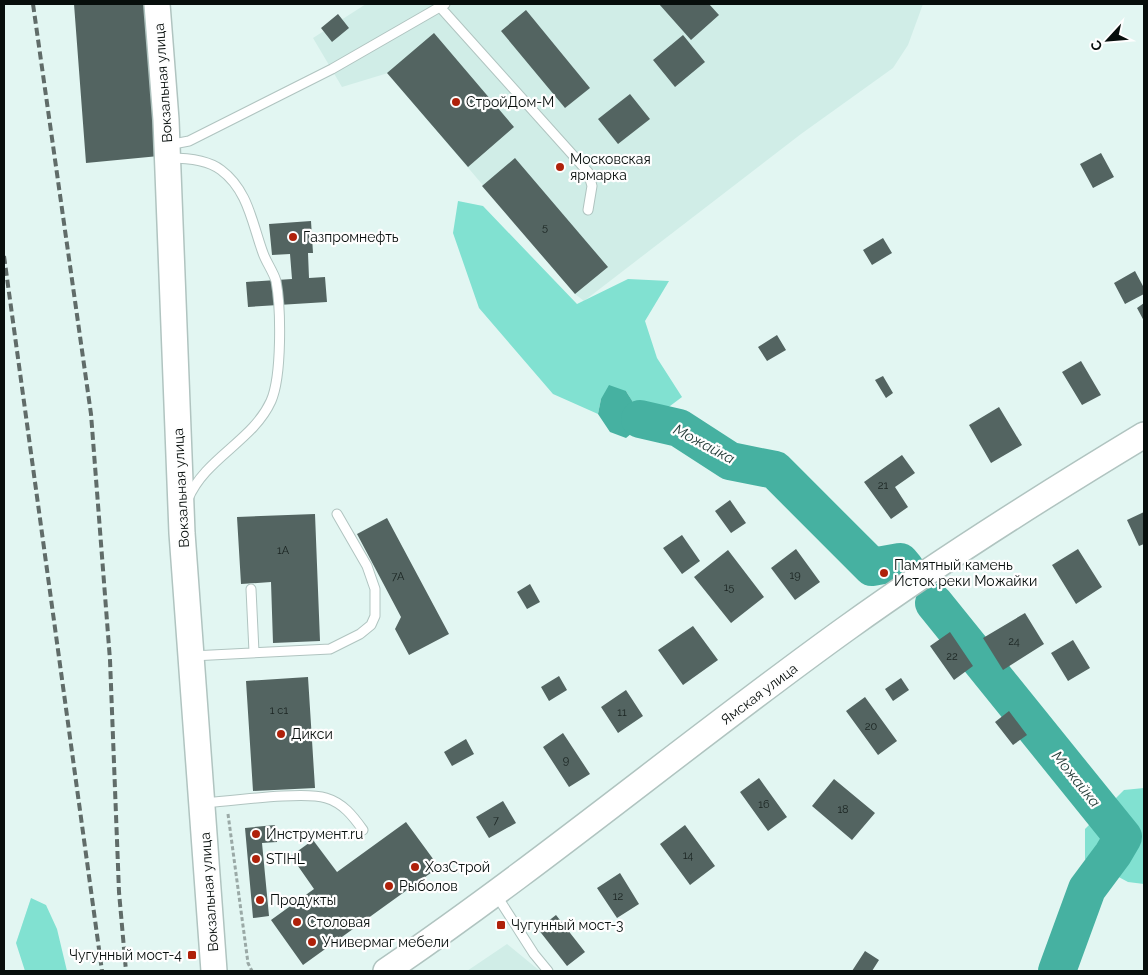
<svg xmlns="http://www.w3.org/2000/svg" width="1148" height="975" font-family="Raleway,sans-serif">
<rect width="100%" height="100%" fill="#e2f6f2"/>
<path fill="#d0ede7" d="M366,4H923L908,45L893,68L801,134L584,301L575,294L388,73L342,87L313,38Z
M507,944L540,971H467Z"/>
<path fill="#81e1d1" d="M458,201L483,206L577,304L628,279L669,281L645,321L657,358L682,397L666,409H637L626,391L601,399L598,414L553,394L479,308L453,233Z
M1144,788V884L1128,882L1085,859V829L1124,790Z
M31,898L46,905L57,929L67,971H25L16,943Z"/>
<path fill="#46b1a1" d="M609,385L626,391C638,411 648,421 626,438L610,432L598,414L601,399Z"/>
<g fill="none" stroke-linecap="round" stroke-linejoin="round">
<path stroke="#46b1a1" stroke-width="38" d="M640,419L679,428L730,461L775,470L872,567L900,562L905,568
M934,603L1123,837L1113,854L1087,889L1057,971"/>
</g>
<path fill="#536461" d="M74,4H145L159,156L86,163Z
M659,4H709L719,15L691,40Z
M526,10L590,88L565,108L501,31Z
M338,14L349,28L332,42L321,28Z
M434,33L514,127L468,167L387,73Z
M683,35L705,62L675,87L653,60Z
M630,94L650,119L618,144L598,119Z
M1101,153L1114,177L1093,188L1080,164Z
M515,158L608,267L575,294L482,186Z
M311,221L313,253H308L309,278L325,277L327,302L248,307L246,282L292,279L290,254L272,255L269,224Z
M883,238L892,253L872,265L863,250Z
M1135,271L1144,288V294L1125,304L1114,283Z
M1144,303V321L1137,308Z
M777,335L786,350L767,361L758,347Z
M1081,361L1101,395L1082,405L1062,372Z
M883,376L893,393L886,398L875,380Z
M999,407L1022,445L991,463L969,425Z
M902,455L915,473L895,487L908,507L891,519L864,482Z
M730,500L746,523L731,533L715,511Z
M1144,512V544L1139,546L1127,520Z
M315,514L320,641L273,643L271,582L241,584L237,517Z
M387,518L449,634L409,655L395,629L401,617L357,534Z
M682,535L700,561L682,574L663,548Z
M796,549L820,582L795,600L771,568Z
M1078,549L1102,587L1076,604L1052,565Z
M728,550L764,597L731,623L694,577Z
M530,584L540,602L527,609L517,592Z
M1025,613L1044,644L1003,670L983,638Z
M693,626L718,660L683,685L658,650Z
M950,632L973,666L954,680L930,646Z
M1073,640L1090,668L1068,681L1051,653Z
M559,676L567,690L549,701L541,687Z
M308,677L315,788L253,791L246,681Z
M901,678L909,690L893,701L885,689Z
M626,690L643,716L618,733L601,707Z
M865,697L897,741L878,755L846,711Z
M1009,711L1027,735L1013,745L995,722Z
M563,733L590,774L569,787L543,747Z
M466,739L474,754L452,766L444,752Z
M759,778L787,817L768,831L740,792Z
M834,779L875,813L852,840L812,806Z
M503,801L516,823L489,838L476,817Z
M406,822L439,867L303,965L271,920L314,889L291,856L313,840L337,872Z
M275,825L277,842L262,843L269,916L253,918L245,828Z
M685,825L715,866L690,885L660,844Z
M620,873L639,904L617,918L597,888Z
M556,915L585,952L567,966L538,929Z
M865,951L879,960L872,971H852Z"/>
<g fill="none" stroke-linecap="round" stroke-linejoin="round">
<defs>
<path id="lane" d="M440,7L588,172L592,186L588,210
M168,145L189,141L332,69L445,4
M170,158C186,158 208,160 221,170C248,190 252,223 263,253C266,262 273,271 276,281C281,308 282,376 271,401C253,441 205,458 188,499
M251,589L254,652
M192,656L330,649L360,634L371,625L375,616V589L367,566L337,514
M203,803C231,801 303,791 326,798C343,803 353,816 363,830
M495,893L534,954L548,971"/>
<path id="secondary" d="M157,4L166,120L182,533L214,971
M386,971C544,863 691,740 847,628C943,559 1043,496 1144,435"/>
</defs>
<use href="#lane" stroke="#b0c4c0" stroke-width="11"/>
<use href="#secondary" stroke="#b0c4c0" stroke-width="28"/>
<path stroke="#9aa9a6" stroke-width="3" stroke-dasharray="4 2.5" stroke-linecap="butt" d="M228,814L248,963L252,971"/>
<use href="#lane" stroke="#fff" stroke-width="9"/>
<use href="#secondary" stroke="#fff" stroke-width="25"/>
<path stroke="#606c69" stroke-width="4" stroke-dasharray="8 4" stroke-linecap="butt" d="M33,4L91,414L110,660L119,892L126,971
M4,256L102,971"/>
</g>
<g fill="#af210a" stroke="#fefefe" stroke-width="2">
<circle cx="456" cy="102" r="5"/>
<circle cx="560" cy="167" r="5"/>
<circle cx="293" cy="237" r="5"/>
<circle cx="884" cy="573" r="5"/>
<circle cx="281" cy="734" r="5"/>
<circle cx="256" cy="834" r="5"/>
<circle cx="256" cy="859" r="5"/>
<circle cx="415" cy="867" r="5"/>
<circle cx="389" cy="886" r="5"/>
<circle cx="260" cy="900" r="5"/>
<circle cx="297" cy="922" r="5"/>
<rect x="496" y="920" width="10" height="10" rx="2.5"/>
<circle cx="312" cy="942" r="5"/>
<rect x="187" y="950" width="10" height="10" rx="2.5"/>
</g>
<g text-anchor="middle" dominant-baseline="central" stroke-width="4.5" stroke-linejoin="round" paint-order="stroke">
<g font-size="11" fill="#1a2421">
<text x="545" y="227">5</text>
<text x="883" y="485">21</text>
<text x="283" y="550">1А</text>
<text x="795" y="575">19</text>
<text x="398" y="576">7А</text>
<text x="729" y="587">15</text>
<text x="1014" y="641">24</text>
<text x="952" y="656">22</text>
<text x="279" y="710">1 с1</text>
<text x="622" y="712">11</text>
<text x="871" y="726">20</text>
<text x="566" y="760">9</text>
<text x="764" y="804">16</text>
<text x="843" y="809">18</text>
<text x="496" y="820">7</text>
<text x="688" y="855">14</text>
<text x="618" y="896">12</text>
</g>
<g font-size="14" fill="#070e0c" stroke="#fefefe">
<text transform="translate(163 83) rotate(-94)">Вокзальная улица</text>
<text transform="translate(181 488) rotate(-93)">Вокзальная улица</text>
<text transform="translate(759 694) rotate(-37)">Ямская улица</text>
<text transform="translate(209 892) rotate(-94)">Вокзальная улица</text>
</g>
<g font-size="14" fill="#070e0c" stroke="#fefefe" text-anchor="start">
<text x="466" y="102">СтройДом-М</text>
<text x="570" y="159">Московская<tspan x="570" dy="16">ярмарка</tspan></text>
<text x="303" y="237">Газпромнефть</text>
<text x="894" y="565">Памятный камень<tspan x="894" dy="16">Исток реки Можайки</tspan></text>
<text x="291" y="734">Дикси</text>
<text x="266" y="834">Инструмент.ru</text>
<text x="266" y="859">STIHL</text>
<text x="425" y="867">ХозСтрой</text>
<text x="399" y="886">Рыболов</text>
<text x="270" y="900">Продукты</text>
<text x="307" y="922">Столовая</text>
<text x="511" y="925">Чугунный мост-3</text>
<text x="322" y="942">Универмаг мебели</text>
<text x="182" y="955" text-anchor="end">Чугунный мост-4</text>
</g>
<g font-size="15" font-style="italic" fill="#243c38" stroke="#fefefe">
<text transform="translate(704 444) rotate(28)">Можайка</text>
<text transform="translate(1076 779) rotate(51)">Можайка</text>
</g>
</g>
<rect width="1148" height="975" fill="none" stroke="#070e0c" stroke-width="10"/>
<g transform="translate(1108 40) rotate(244)" stroke="#fefefe" stroke-width="4" paint-order="stroke">
<path d="M0-4L9 19L0 12L-9 19Z" fill="#070e0c"/>
<text y="-8" font-size="14" font-weight="bold" text-anchor="middle" fill="#070e0c">С</text>
</g>
</svg>
